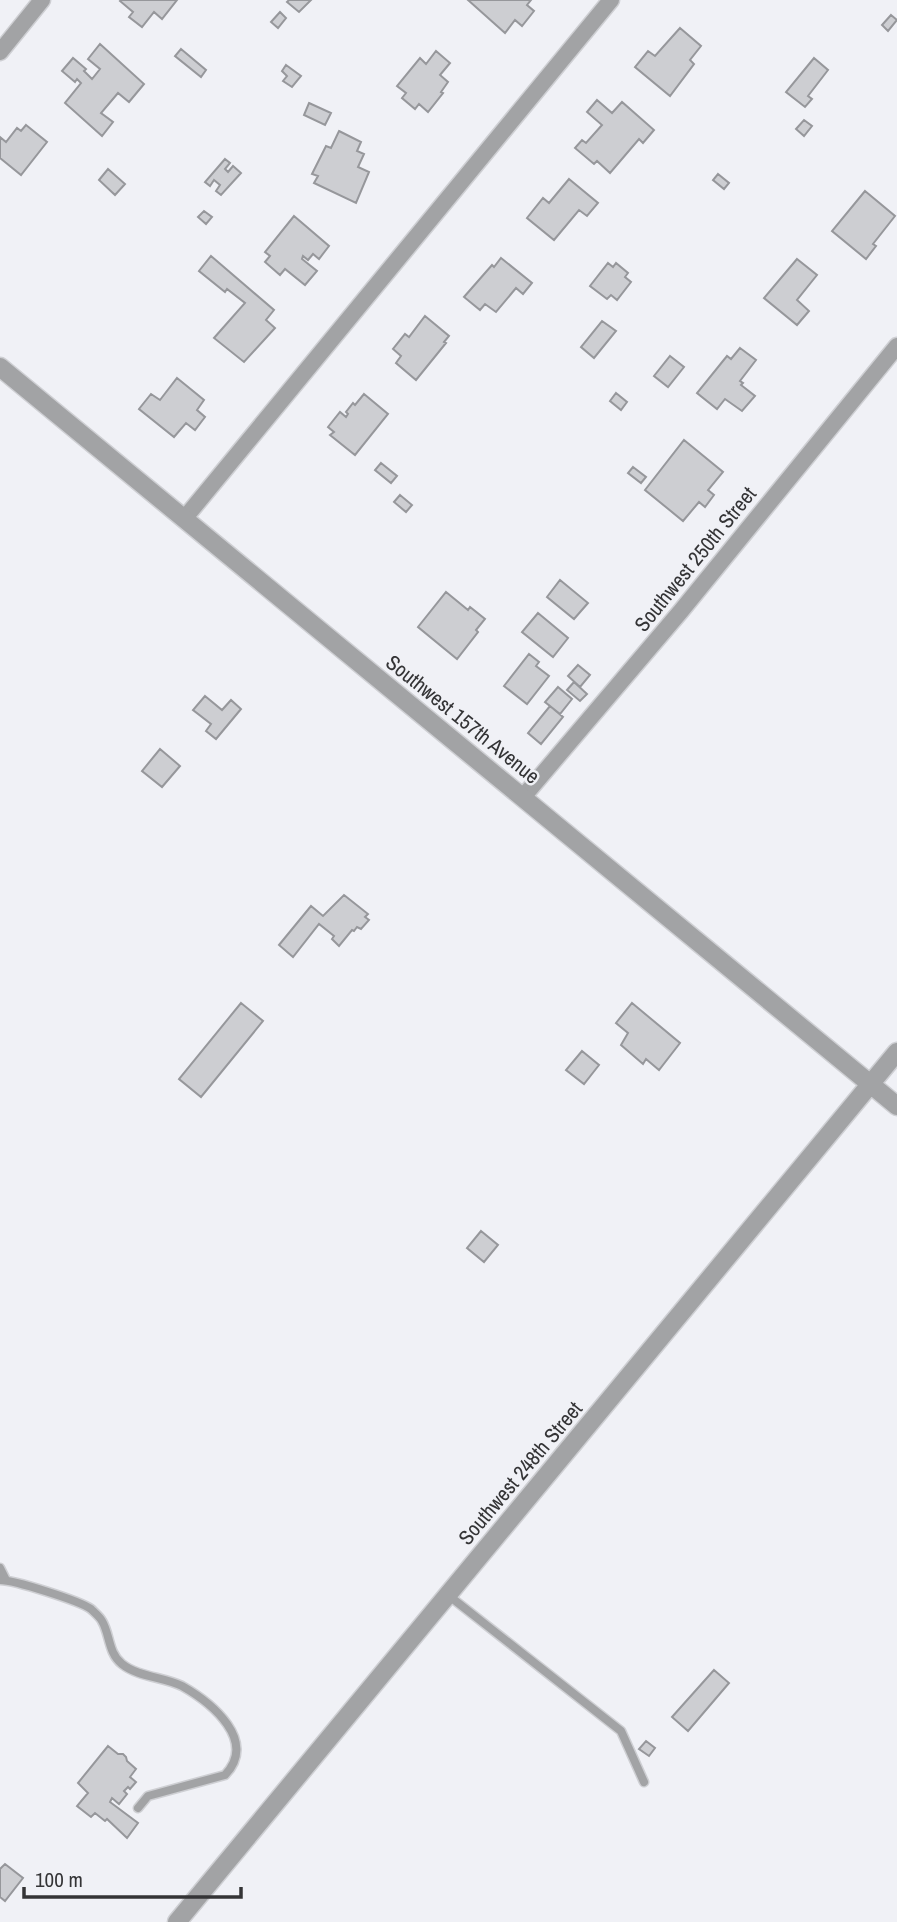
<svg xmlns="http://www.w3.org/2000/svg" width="897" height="1922" font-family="'Archivo Narrow',sans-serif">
<rect width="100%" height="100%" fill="#f0f1f6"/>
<path fill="#cdced2" stroke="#96979b" stroke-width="2" d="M121,0H177L162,19L154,12L142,27L129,17L133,12L120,1Z
M289,0H311L299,12L287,2Z
M468,0H531L527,5L534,11L522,26L515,20L505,33Z
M280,12L286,18L278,28L271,22Z
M891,15L897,20L888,31L882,25Z
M680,28L701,46L690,60L694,64L670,96L635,67L648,51L655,56Z
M100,44L144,84L129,102L118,93L101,113L113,122L102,136L65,103L81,83L77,79L75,82L62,71L73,58L86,69L84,71L92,79L100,69L88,59Z
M181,49L206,70L201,77L175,56Z
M436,51L450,63L440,75L448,82L441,92L443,93L428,112L419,104L415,109L402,98L406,93L397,86L420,58L426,64Z
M814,58L828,70L808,96L812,99L805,107L786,92Z
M286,65L301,76L292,87L283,81L287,76L282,71Z
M597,100L612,113L622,102L654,130L643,143L639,139L610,173L597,161L594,164L575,148L582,140L586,143L602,125L587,112Z
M309,103L331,113L325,125L304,115Z
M804,120L812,126L804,136L796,129Z
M26,125L47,142L21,175L0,158V137L6,142L17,128L21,131Z
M339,131L361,142L357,151L364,154L358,167L369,172L356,203L314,183L318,176L312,174L326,146L331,148Z
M225,159L230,163L225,169L228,172L233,166L241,173L221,195L216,191L220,185L214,180L210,186L205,182Z
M108,169L125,184L115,195L99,180Z
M718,174L729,183L724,189L713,180Z
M569,179L598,203L587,216L579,210L554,240L527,218L543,198L549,203Z
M865,191L895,216L873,244L876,246L866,259L832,231Z
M204,211L212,217L206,224L198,217Z
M294,216L329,246L319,259L313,254L308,260L303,256L302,259L317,271L305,285L285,269L280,275L265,262L270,256L265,252Z
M211,256L274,310L266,320L275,328L244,362L214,338L245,303L227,289L225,292L199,271Z
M501,258L532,283L523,294L516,288L496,312L485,304L480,310L464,297L492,265L494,267Z
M797,259L817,275L797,300L809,311L797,325L764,298Z
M608,263L613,267L616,263L628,273L625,277L631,282L617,300L611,295L607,299L590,286Z
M425,316L449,336L444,342L446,343L416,380L396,363L401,356L393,349L405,334L409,337Z
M602,321L616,331L594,358L581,347Z
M740,348L756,360L740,381L743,383L741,385L755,396L742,411L725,399L717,409L697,393L727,356L731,359Z
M670,356L684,367L668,387L654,376Z
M177,378L204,400L197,410L205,417L195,430L186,423L174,437L139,409L151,394L160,400Z
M616,393L627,402L621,410L610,401Z
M364,394L388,414L355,455L330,435L334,432L328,427L340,412L346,417L348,414L346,412L353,403L355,405Z
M684,440L723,472L708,490L714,495L705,507L699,502L683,521L645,490Z
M381,463L397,476L391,483L375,470Z
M633,467L646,477L641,483L628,473Z
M400,495L412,505L406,512L394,502Z
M560,580L588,603L574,619L547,597Z
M446,592L468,610L470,607L485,619L476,630L478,632L457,659L418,627Z
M538,613L568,638L553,657L522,632Z
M529,654L539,662L536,666L549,676L527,704L504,686Z
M578,665L590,675L580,687L568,676Z
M574,682L587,694L580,701L567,690Z
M558,687L572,699L560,714L545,702Z
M205,696L222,710L231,700L241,709L216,739L206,731L211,724L193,710Z
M550,706L563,717L541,744L528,733Z
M160,749L180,766L162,787L142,771Z
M344,895L368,914L365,917L369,920L361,929L357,927L354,931L352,930L339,946L332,939L334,936L319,924L293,957L279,945L311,906L323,916Z
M241,1003L263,1021L201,1097L179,1079Z
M632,1003L680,1043L659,1070L646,1059L643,1064L621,1045L628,1033L616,1023Z
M582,1051L599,1065L584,1084L566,1070Z
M481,1231L498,1245L484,1262L467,1248Z
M714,1670L729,1683L688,1731L672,1717Z
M646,1741L655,1748L649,1756L639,1749Z
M108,1746L118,1754H123L126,1757L127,1761L136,1769L130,1777L136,1782L130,1789L128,1787L124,1791L127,1794L119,1804L112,1798L110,1802L138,1823L127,1838L107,1819L105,1821L95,1813L91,1817L77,1806L88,1793L78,1783Z
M5,1864L23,1878L5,1901L0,1897V1869Z"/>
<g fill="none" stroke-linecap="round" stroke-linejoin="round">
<defs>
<path id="service" d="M0,1568L6,1580
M0,1580C14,1580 80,1601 91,1609C94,1612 100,1617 102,1621C110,1634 108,1653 122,1664C138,1677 164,1677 182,1686C212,1703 258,1741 225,1775L148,1796L138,1808
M448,1595L621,1731L644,1782"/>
<path id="minor" d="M0,52L42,0
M184,519L611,0
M523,797L681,611L897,346"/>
<path id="tertiary" d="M0,367L897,1106
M177,1922L897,1052"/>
</defs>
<use href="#service" stroke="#cecfd3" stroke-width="11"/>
<use href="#minor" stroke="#cecfd3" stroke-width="19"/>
<use href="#tertiary" stroke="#cecfd3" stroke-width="21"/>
<use href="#service" stroke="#a2a3a5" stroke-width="8"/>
<use href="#minor" stroke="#a2a3a5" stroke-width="16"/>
<use href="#tertiary" stroke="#a2a3a5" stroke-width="18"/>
</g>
<g text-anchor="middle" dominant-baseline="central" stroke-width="5" stroke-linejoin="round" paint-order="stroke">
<g font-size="21" fill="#343436" stroke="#f0f1f6">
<text transform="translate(695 559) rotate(-51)">Southwest 250th Street</text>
<text transform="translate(463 719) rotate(39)">Southwest 157th Avenue</text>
<text transform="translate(520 1473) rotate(-50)">Southwest 248th Street</text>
</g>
</g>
<path d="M24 1887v10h217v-10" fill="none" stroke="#343436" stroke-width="3.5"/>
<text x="35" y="1887" font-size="21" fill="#343436" stroke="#f0f1f6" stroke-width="5" paint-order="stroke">100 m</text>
</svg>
